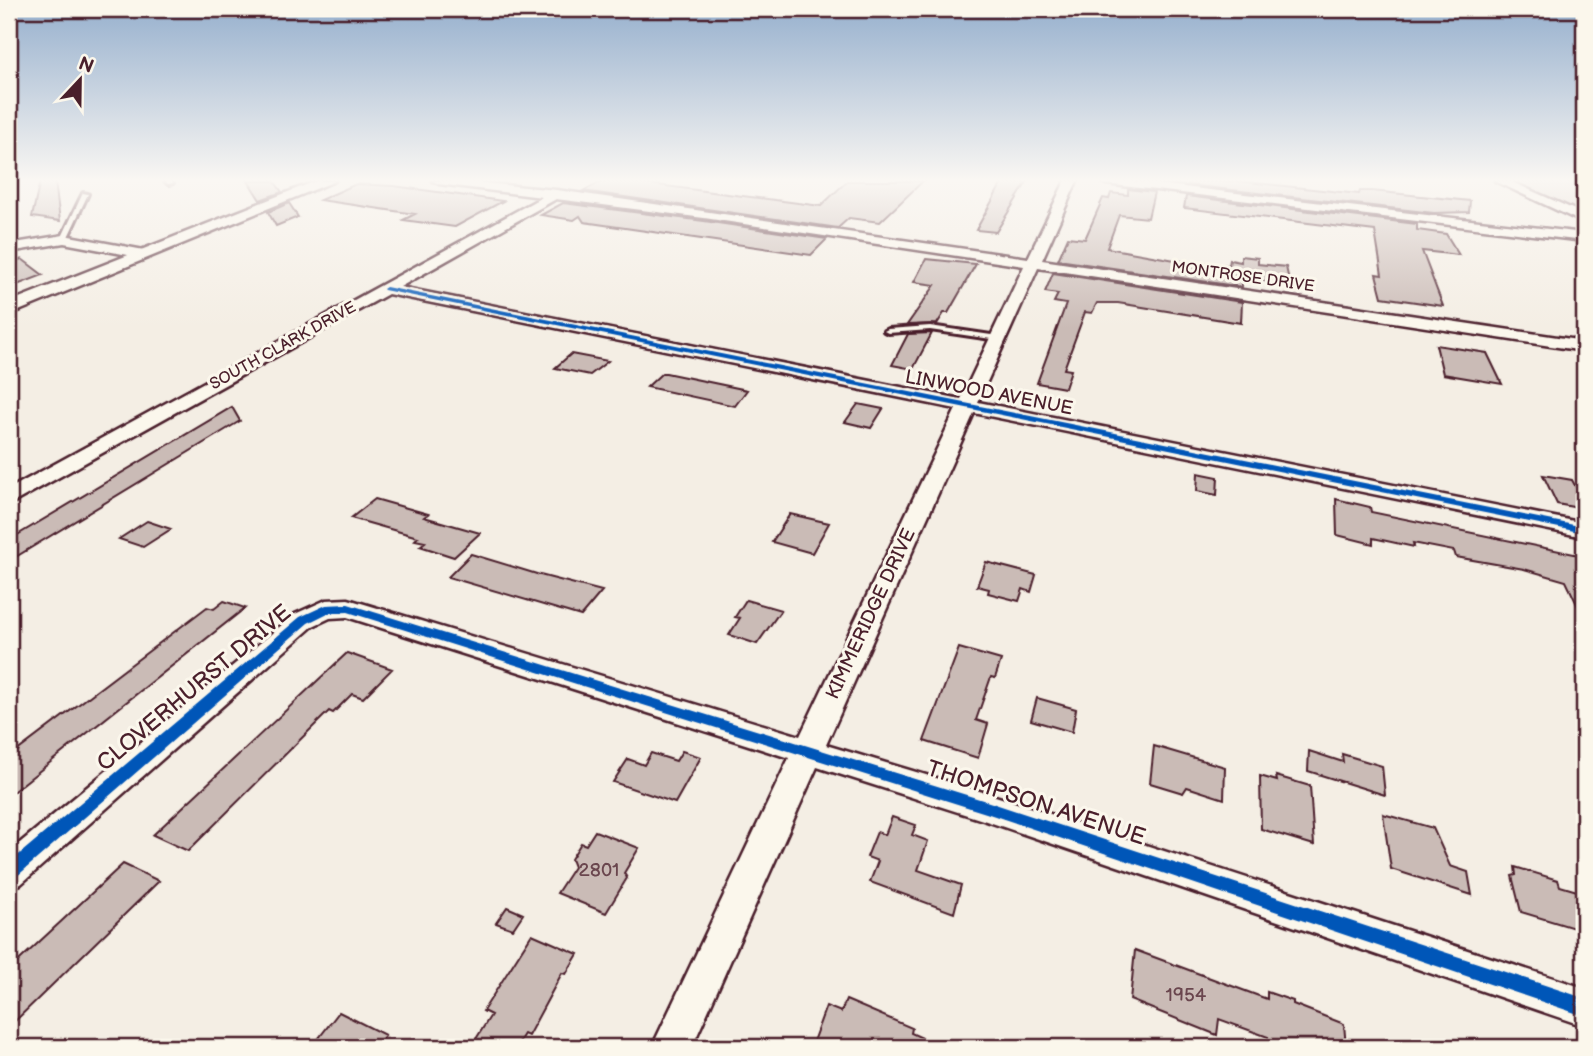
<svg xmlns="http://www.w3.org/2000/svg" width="1593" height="1056" font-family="'Balsamiq Sans',sans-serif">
<rect width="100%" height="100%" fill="#f4eee4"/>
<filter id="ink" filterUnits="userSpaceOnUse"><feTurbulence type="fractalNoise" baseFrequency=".0143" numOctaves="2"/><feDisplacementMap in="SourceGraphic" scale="14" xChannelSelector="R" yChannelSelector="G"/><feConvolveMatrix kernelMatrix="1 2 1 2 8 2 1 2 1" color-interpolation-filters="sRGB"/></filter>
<g filter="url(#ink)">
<path fill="#dbd0c9" stroke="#92787a" stroke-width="2" d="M1501,181H1584V220L1503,181Z"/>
<path fill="#cabbb6" stroke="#4a1f2b" stroke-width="2" d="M40,181H55L60,221L32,217Z
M248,181H274L282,192L260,200Z
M602,181H627L821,206L847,181H923L880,222L849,218L838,228L583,191Z
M1003,181L1027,182L996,232L976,230Z
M1189,181H1238L1359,194L1360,191H1372L1470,201L1469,212L1434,213L1188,185Z
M356,184L394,186L503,201L455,227L403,220L415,214L320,200Z
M1128,189L1154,192L1148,218L1119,215L1107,248L1192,263L1229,265L1230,260L1241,262V256L1258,258V264L1286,267L1290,285L1242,278V287L1058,260L1068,237L1085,239L1103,198L1109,199L1111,193L1128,195Z
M1186,196L1417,224V230L1446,234L1459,255L1422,251L1443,306L1382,297L1376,274L1382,275L1375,231L1184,208Z
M289,203L298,217L276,226L268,212Z
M563,203L704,221L827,239L811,255L584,222L580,216L574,220L541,215Z
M22,259L43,275L9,288V263Z
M926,259L976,264L948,313H944L937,324L907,325L935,285L914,282Z
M1053,273L1242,302L1241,323L1118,303H1097L1092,313L1085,312L1064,369L1071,370L1065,388L1037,383L1066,304L1054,302L1058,294L1045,292Z
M932,333L913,369L892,365L908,334Z
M1436,345L1487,353L1502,384L1443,374Z
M571,354L608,361L590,375L555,368Z
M662,373H666L747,390L735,406L647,387Z
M858,404L883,409L871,428L845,422Z
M232,407L240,421L9,561V540Z
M1198,473L1218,477L1217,495L1197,491Z
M1543,475L1572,480L1584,502V509L1557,504Z
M375,499L428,514L424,517L480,533L454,557L420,546L425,542L415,540L418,537L351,518Z
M1336,499L1370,507L1371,512L1584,556V619L1566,581L1524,569L1456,557L1454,551L1413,543L1414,547L1373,538V544L1337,535Z
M790,514L829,523L812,553L772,542Z
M147,521L171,529L143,547L119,539Z
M471,554L540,575L602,591L581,616L448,577Z
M986,562L1036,575L1031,592L1023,589L1019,601L988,593L989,589L977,586Z
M746,600L781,610L757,644L729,635L740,618L735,617Z
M224,601L245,608L9,795V748L17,751L207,607L214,609Z
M959,648L1001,660L995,678L991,677L976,720L988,724L978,758L924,741Z
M347,653L392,669L363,698L352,694L333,713L329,711L188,851L153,835Z
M1037,698L1076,709L1072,732L1031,720Z
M1154,746L1225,767L1224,799L1187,787L1183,793L1150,783Z
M682,751L701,757L675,803L613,782L628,759L644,765L651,753L676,761Z
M1309,751L1343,762L1342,754L1382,766L1385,795L1308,771Z
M1260,776L1277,781L1276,776L1310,786L1314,845L1261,829Z
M1383,814L1433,828L1450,866L1468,872L1472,895L1391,869Z
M892,817L916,825L912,835L928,841L918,870L961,885L954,913L870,882L878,861L867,857L877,832L885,835Z
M595,831L639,848L624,873L627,878L606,913L557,893L574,867L571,859L581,843L586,845Z
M123,864L159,881L9,1027V970Z
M1515,867L1558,880L1560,886L1584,893V931L1521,912L1512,876L1516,875Z
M507,907L523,914L513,929L496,923Z
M532,934L578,954L566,974L562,973L528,1036L524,1034L516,1047H471L491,1015L483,1011Z
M1135,950L1267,999V992L1293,1001V1004L1344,1024L1346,1047H1282L1268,1042V1037L1219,1019L1217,1035L1130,1000Z
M846,1000L912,1028L911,1033L942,1047H811L826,1006L841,1012Z
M339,1012L385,1035L376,1047H312Z"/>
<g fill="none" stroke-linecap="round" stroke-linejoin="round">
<defs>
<path id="service" d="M165,181H171L173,183L168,184Z
M83,193L88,194L67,239L62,240L61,239Z
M930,326L998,336L1002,338L998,340L930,330L888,333L884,331L888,329Z"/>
<path id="minor" d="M433,181H464L557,190L1028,258L1065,181H1077L1042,260L1584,341V351L1038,268L978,402L1584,523V537L974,413L826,745L986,793L1584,988V1026L986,821L817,767L692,1047H652L789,758L347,617L330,618L313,626L21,884L9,889V852L295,614L326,600L348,599L800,736L956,409L388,294L9,505V489L542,197L439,184ZM556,199L704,218L1024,266L961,399L400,287Z
M1100,181H1132L1584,233V241L1106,184Z
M1495,181H1510L1584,214V223Z
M64,235L144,250L151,254L144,258L64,243L9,252V244Z"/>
<path id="tertiary" d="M316,181H335L9,315V302Z"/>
</defs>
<use href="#service" stroke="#4a1f2b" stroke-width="6"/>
<use href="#minor" stroke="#4a1f2b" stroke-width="5"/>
<use href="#tertiary" stroke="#4a1f2b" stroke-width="5"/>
<use href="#service" fill="#fbf7ec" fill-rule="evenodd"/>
<use href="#minor" fill="#fbf7ec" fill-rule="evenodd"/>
<use href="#tertiary" fill="#fbf7ec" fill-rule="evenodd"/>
<defs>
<path id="cycleway" d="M386,287L1584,527V533L384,290L383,289Z
M348,604L986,801L1584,998V1016L986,813L348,612L328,613L308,623L15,878L9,880V863L300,617L326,605Z"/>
</defs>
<use href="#cycleway" stroke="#fbf7ec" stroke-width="5"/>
<use href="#cycleway" fill="#0057b8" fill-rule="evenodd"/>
</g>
</g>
<linearGradient id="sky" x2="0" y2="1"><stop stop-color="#95afcd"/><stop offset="0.55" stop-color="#faf7f3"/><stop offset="1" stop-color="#faf7f3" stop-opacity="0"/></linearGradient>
<rect width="1593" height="328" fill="url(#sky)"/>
<g text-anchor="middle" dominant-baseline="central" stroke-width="6" stroke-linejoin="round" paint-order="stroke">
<g font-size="16" fill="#4a1f2b" stroke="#fbf7ec">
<text transform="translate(1243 277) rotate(8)">MONTROSE DRIVE</text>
<text transform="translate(283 346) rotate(-29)">SOUTH CLARK DRIVE</text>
</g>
<g font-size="19" fill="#4a1f2b" stroke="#fbf7ec">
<text transform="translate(989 393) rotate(11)">LINWOOD AVENUE</text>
<text transform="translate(871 614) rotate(-65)">KIMMERIDGE DRIVE</text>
</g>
<g font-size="19" fill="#6a464e">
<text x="599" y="870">2801</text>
<text x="1186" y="995">1954</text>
</g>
<g font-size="23" fill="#4a1f2b" stroke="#fbf7ec">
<text transform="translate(194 688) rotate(-40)">CLOVERHURST DRIVE</text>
<text transform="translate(1036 803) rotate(18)">THOMPSON AVENUE</text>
</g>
</g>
<rect width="1593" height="1056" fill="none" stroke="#fbf7ec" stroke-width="35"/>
<rect x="18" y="18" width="1558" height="1021" fill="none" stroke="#4a1f2b" stroke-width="2.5" filter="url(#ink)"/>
<g transform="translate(80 80) rotate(22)" stroke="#fbf7ec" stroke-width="5" paint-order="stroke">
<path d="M0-5L12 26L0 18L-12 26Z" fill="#4a1f2b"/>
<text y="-10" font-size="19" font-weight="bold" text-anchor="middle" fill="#4a1f2b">N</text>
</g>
</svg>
